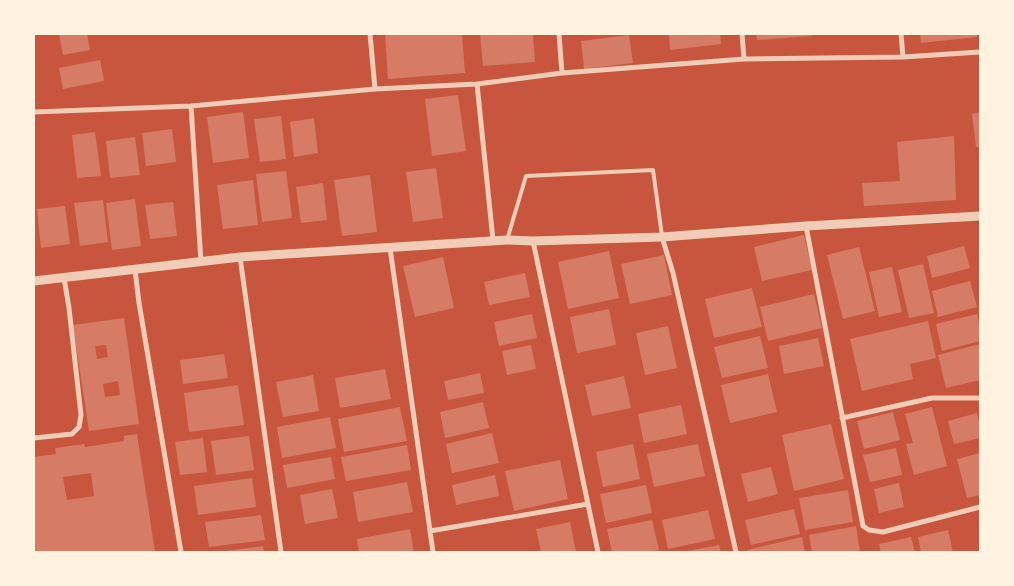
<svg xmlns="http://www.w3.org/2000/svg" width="1014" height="586" font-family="Barlow,sans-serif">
<rect width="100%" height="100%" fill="#c8553d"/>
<path fill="#d67c66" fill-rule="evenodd" d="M59,34H87L90,50L63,55Z
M385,34H462L465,73L388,79Z
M480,34H533L535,62L483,66Z
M669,34H720L721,44L670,50Z
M756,34H811L812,36L757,40Z
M920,34H977V37L921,43Z
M629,35L633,63L584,69L581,41Z
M100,60L104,81L63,89L59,68Z
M458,95L466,151L432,156L425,99Z
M243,112L249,158L213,163L207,117Z
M980,112V147H976L972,114Z
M281,116L286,159L260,162L254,119Z
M314,118L318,153L294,157L290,122Z
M172,129L176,162L146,166L142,133Z
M95,132L101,176L77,178L72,135Z
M954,136L956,200L864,206L862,183L900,181L897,142Z
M135,137L140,175L110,178L106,141Z
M436,168L443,218L413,222L406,172Z
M286,171L292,218L262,222L256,174Z
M370,175L377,232L342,236L334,180Z
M253,180L258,225L223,229L217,185Z
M323,183L327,220L301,223L296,187Z
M135,199L141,246L112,250L106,203Z
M103,200L108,242L80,246L74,203Z
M173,202L177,236L150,239L145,205Z
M65,206L70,244L41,248L37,209Z
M804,235L812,270L762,281L754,247Z
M964,246L970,268L932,278L927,256Z
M859,247L875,311L843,319L827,255Z
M609,251L619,298L568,309L558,262Z
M664,255L672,295L630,304L621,264Z
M443,257L454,308L415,317L403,266Z
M923,264L934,313L909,318L898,270Z
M892,267L902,312L879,317L869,272Z
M525,273L530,297L489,305L484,282Z
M970,281L977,307L938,317L932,291Z
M752,288L762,327L714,338L705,299Z
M814,294L822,328L768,341L760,307Z
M609,309L616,345L577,353L570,317Z
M532,314L537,338L499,346L494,322Z
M977,314L980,327V341L942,351L936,324Z
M124,318L139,424L89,431L73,325ZM106,345L108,357L97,359L95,346ZM118,381L120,395L105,397L103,384Z
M928,321L936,358L910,364L913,379L862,391L850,339Z
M668,326L677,368L645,375L636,333Z
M760,336L768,368L722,378L714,347Z
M818,338L824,366L784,374L779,346Z
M980,344V380L946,388L938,355Z
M531,345L536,369L507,375L502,351Z
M224,354L228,378L183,384L180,360Z
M385,369L391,399L340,408L335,378Z
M480,373L484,393L448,400L444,381Z
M768,374L777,412L730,423L721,385Z
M313,375L319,411L283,417L276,382Z
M624,376L631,408L592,416L585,385Z
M238,385L244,425L189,432L184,393Z
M483,402L489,428L445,438L440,412Z
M681,405L687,434L644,443L638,414Z
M400,407L407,441L344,452L338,419Z
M932,407L947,466L914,475L906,444L913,443L905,414Z
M893,412L900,440L864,449L857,421Z
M977,413L980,427V438L954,444L948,421Z
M330,417L336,448L282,458L277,427Z
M831,424L844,479L794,491L782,435Z
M492,433L499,463L452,473L446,444Z
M137,434L155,552H34V457L56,454L55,448L84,444L85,447L124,441V436ZM91,473L94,496L67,500L63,477Z
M249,436L254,470L216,475L211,441Z
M203,438L207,472L180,475L175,442Z
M633,444L640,479L603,487L596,452Z
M698,444L705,476L654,487L647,454Z
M407,445L411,470L346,481L341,457Z
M896,448L902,475L870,482L863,455Z
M980,453V495L967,498L957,459Z
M331,457L335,479L287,488L283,465Z
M560,460L568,499L514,511L505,471Z
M771,467L778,494L748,502L741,474Z
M495,475L499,496L456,505L452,485Z
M252,478L256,507L198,515L194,486Z
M407,482L413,512L358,522L353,492Z
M899,483L904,507L879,513L874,489Z
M646,485L652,513L606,523L600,494Z
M332,489L338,518L305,524L300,495Z
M848,490L853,522L805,530L799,498Z
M794,509L800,534L751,545L745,520Z
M708,510L715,539L668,549L662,520Z
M261,515L265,540L209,547L205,522Z
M652,520L659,550L648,552H612L607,529Z
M570,522L576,552H541L536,529Z
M856,526L860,552H812L809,535Z
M410,529L414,552H359L357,539Z
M948,530L953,552H921L918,537Z
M802,537L805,552H747V550Z
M911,537L915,552H881L879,544Z
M719,545L721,552H688V551Z
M263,546L264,552H224V551Z"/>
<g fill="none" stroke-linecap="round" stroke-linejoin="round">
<path stroke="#f1ccb7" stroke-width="4" d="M507,240L526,176L653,170L662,236"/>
<path stroke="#f1ccb7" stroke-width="5" d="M370,34L375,89
M559,34L562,73
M742,34L744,59
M901,34L903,57
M477,84L493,240
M191,106L201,262
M34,112L191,106L375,89L477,84L562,73L744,59L903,57L980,52
M806,226L863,526L869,530L883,532L980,507
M662,237L673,273L736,552
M533,241L598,552
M390,248L433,552
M240,257L281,552
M135,270L139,303L181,552
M842,418L932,398H980
M34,438L72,434L79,427L81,415L69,308L64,278
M430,531L588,504"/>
<path stroke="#f1ccb7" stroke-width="9" d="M34,281L240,257L507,240L533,241L662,237L806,226L980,216"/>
</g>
<rect width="1014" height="586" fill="none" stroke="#fff3e0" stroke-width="70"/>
</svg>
